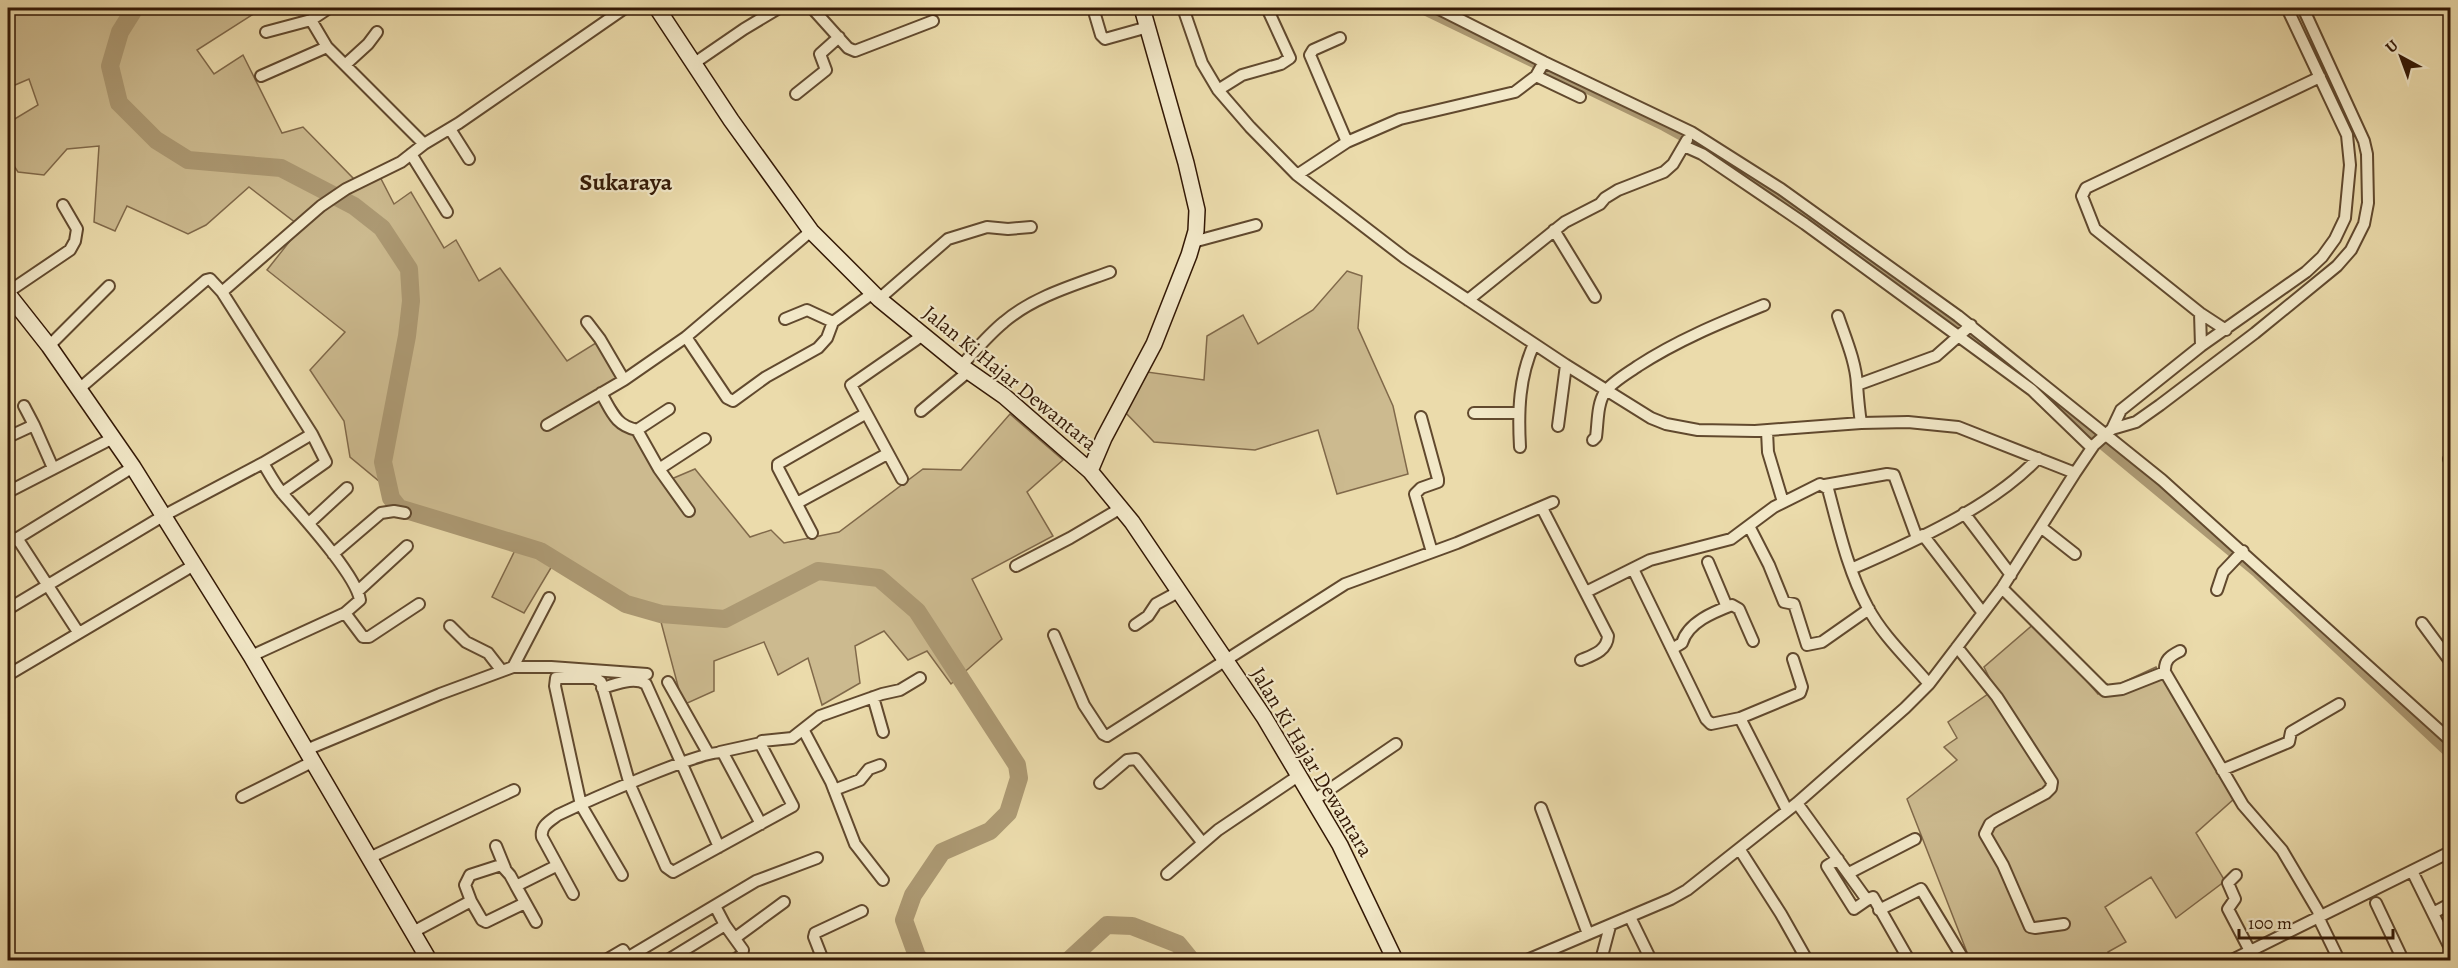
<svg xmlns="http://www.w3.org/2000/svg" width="2458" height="968" font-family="Alegreya,serif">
<rect width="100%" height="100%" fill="#ebdbab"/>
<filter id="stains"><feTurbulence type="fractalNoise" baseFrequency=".00333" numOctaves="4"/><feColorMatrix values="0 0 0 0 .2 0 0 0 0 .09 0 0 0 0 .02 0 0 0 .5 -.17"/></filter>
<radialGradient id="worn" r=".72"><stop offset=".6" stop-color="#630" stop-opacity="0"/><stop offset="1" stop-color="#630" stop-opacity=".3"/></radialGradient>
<path fill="#ccba8f" stroke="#80694a" stroke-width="1.5" d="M8,8H263L197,50L214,74L243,55L282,133L303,127L357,182L378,173L394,204L411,192L444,248L456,240L479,281L500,268L567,361L599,341L621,376L603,389L669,480L695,469L750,537L771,530L784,543L839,532L923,469L961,470L1010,414L1063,460L1027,492L1053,536L972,579L1002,639L951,684L927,651L908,660L884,631L855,646L860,683L822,705L808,658L778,675L764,642L714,661V691L683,705L661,622L585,582L558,556L524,613L492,597L520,540L467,526L427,521L350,457L344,421L310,370L345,332L267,270L301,227L249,187L206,225L188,234L127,206L115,231L94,222L99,146L67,149L44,175L18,172L8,157V123L38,105L29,79L8,88Z
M1347,271L1362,276L1358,328L1393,406L1408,474L1337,494L1318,430L1255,450L1154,442L1124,411L1140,371L1204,380L1207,336L1243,315L1258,344L1313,310Z
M2036,622L2098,694L2156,667L2235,798L2196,833L2225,881L2176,918L2151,877L2105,907L2126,942L2108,952L2110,960H1970L1907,799L1957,760L1944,747L1957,738L1948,722L1995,689L1984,667Z"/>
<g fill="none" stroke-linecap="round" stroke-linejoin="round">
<path stroke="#ac9973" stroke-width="10" d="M1420,8L1664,126L1713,153L1794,207L1940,310L2020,372L2076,423L2257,573L2450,754"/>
<path stroke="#ac9973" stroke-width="18" d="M135,8L120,32L110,66L119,103L156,140L188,160L281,168L354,206L382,228L409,269L411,301L407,336L383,462L391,498L399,508L540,551L626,604L661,614L725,619L818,571L879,578L917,611L1017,765L1019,778L1008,813L990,831L942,852L913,895L904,920L917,956L921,960
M1069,960L1107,925L1132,926L1178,944L1191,960"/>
<defs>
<path id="street" d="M812,8L848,48L855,51L933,21
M1093,8L1101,35L1105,39L1148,27
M1183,8L1202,63L1218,90L1250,127L1297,175L1405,258L1566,365L1651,418L1666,424L1698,430L1755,431L1861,423L1908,422L1958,427L2075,473
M1437,8L1544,62L1691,132L1781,189L1958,316L2162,480L2450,740
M311,20L329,8
M266,32L311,20L327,47
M1340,38L1313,50L1310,55L1347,142
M693,64L744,29L779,8
M345,65L368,44L377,32
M261,76L327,47L424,144L459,123L625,8
M1536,76L1580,97
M1218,90L1242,75L1281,64L1290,58L1267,8
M796,94L826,70L820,54L839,37
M450,129L469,159
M1684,146L1702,154L1805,224L2032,390L2092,448
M411,154L447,212
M1297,175L1347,142L1400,119L1515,92L1536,76L1544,62
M1554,230L1595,297
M1193,242L1256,225
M8,292L70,250L75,241L77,229L63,205
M222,292L321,206L346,189L401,162L424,144
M879,299L948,239L987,227L1008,229L1031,227
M1468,300L1565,222L1600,204L1605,198L1618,190L1664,172L1673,164L1687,140
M2200,313L2201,346
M1838,316C1845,337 1856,362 1857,385C1858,398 1859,410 1861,423
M785,319L807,310L833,322
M587,322L600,339L624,380
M2226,330L2200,313L2095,229L2082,196L2086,188L2320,77
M686,337L727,398L733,401L766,377L818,348L827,338L833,322L873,293
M49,346L109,286
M961,366C975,351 988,335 1004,322C1033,297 1074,285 1110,272
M1857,385L1936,356L1971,325
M601,393C612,412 615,425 637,430L659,469L705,439
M921,411L969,371
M1474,413H1518
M1421,417L1438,479V482L1421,488L1415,494L1432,552
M34,425L53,468
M547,425L624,380L686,337L811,231
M1558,426L1566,365
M2112,429L2136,422L2160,405L2255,333L2337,266L2351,250L2364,224L2368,203L2367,154L2364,141L2303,8
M637,430L669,409
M1767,431L1768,452L1783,502
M8,437L34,425L24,406
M1593,440L1596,437C1598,423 1597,404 1605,392C1612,382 1628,373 1638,366C1678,340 1720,323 1764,305
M1520,447C1518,411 1519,377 1534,344
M2449,459L2450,461
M659,469L689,511
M902,479L851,385L923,335
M1825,485L1887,474L1894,475L1917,538
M8,492L113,438
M282,493L326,462L312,434
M797,503L887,454
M1542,508L1608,636C1607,651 1593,655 1581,660
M1964,513L2011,575
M309,523L347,488
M1749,526L1769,565L1784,602L1794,604L1807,645L1822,642L1869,609
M2042,528L2075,554
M812,533L778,468V464L865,414
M1923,535L1983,613
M17,538L78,632
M8,544L133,467
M333,554L381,513L394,511L405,513
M1708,562L1727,607
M1016,566L1070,538L1121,508
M1633,569L1706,719L1711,724L1740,718L1800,693L1802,687L1793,659
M1851,569C1911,543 1994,506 2038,458
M2002,588L2105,691L2122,689L2165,672
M2217,590L2223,572L2243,551
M358,591L407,546
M1586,592L1650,560L1731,539L1774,507L1820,484L1828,489C1839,530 1848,571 1868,608C1883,636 1908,659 1929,684
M8,609L163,516L263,463L312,434L222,292L210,279L206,280L79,389
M345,613L363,637H369L419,604
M2422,623L2450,661
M1135,625L1148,616L1156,604L1180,591
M450,626L466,642L488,653L502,671
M1054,635L1084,705L1103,734L1107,736L1345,584L1457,543L1553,502
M1957,647L1997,697L2052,782L2051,788L2046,793L1996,820L1990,824L1985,834L2003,865L2030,927L2035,928L2064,924
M1672,649L1682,643C1688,622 1714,612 1732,605L1739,609L1753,641
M2180,651C2170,656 2164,660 2165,672L2243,805L2282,850L2318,911L2321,923L2339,960
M251,656L345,613L360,600C356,575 302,516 283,494C275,485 269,473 263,463
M513,667L549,598
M8,675L194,565
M668,682L708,753
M602,688C615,685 633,676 646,684L719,847
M873,697L883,732
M1740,718L1787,810
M804,731L831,782L855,844L883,880
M306,750L440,694L513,667H551L647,674
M720,752L761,743
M2222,770L2289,742L2291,732L2339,704
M1100,783L1127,760L1136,759L1202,842
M834,790L860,780L869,769L880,765
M242,797L312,762
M1314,800L1396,744
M1797,803L1867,900L1873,897L1909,960
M1541,808L1588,934
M496,846L505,868
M1740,850L1781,914L1807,960
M369,858L514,790
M1838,859L1827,866L1854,909L1867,900
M2412,871L2450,948
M1849,873L1915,839
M1167,874L1218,830L1298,776
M622,875L581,805L555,686L556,678H595L601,682L630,785L666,867L673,872L793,806L762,747V741L792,738L820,716L882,694L900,690L920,678
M2236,875L2228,883L2235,899L2228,909L2250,951
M516,886L536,922
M573,894L542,837C540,826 550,821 558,815C581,804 707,747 723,753L761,824
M471,901L482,920L486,922L525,903
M2376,903L2403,960
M715,906L725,925L743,950L742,955L734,960
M1879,910L1921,889L1964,960
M2433,913L2450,904
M1630,917L1651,960
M413,932L471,901L465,885L470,875L501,865L510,875L516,886L556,866
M735,938L784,902
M627,958L756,881L817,858
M606,960L623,950L629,960
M668,960L725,925
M823,960L814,937L815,933L862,911
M1527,960L1671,899L1687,890L1797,803L1905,708L1929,684L2002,588L2075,473L2094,445L2112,429L2121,410L2201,346L2306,272L2322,257L2335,239L2345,218L2350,165L2347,135L2287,8
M1601,960L1610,926
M2232,960L2450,852"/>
<path id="secondary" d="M657,8L731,120L811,231L879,299L961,366L1004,396L1090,471L1132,522L1264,717L1340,845L1395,960
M8,294L49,346L133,467L251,656L429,960
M1090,471L1104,438L1154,344L1189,255L1196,231L1197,210L1186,163L1142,8"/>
</defs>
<use href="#street" stroke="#61492e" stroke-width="14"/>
<use href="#secondary" stroke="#331805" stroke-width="18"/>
<use href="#street" stroke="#f2e8c8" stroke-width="10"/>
<use href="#secondary" stroke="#f2e8c8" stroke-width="15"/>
</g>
<g text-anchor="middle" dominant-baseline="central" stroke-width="4.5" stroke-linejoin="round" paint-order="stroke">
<g font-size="21" fill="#331805" stroke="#f2e8c8">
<text transform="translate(1010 378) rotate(39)">Jalan Ki Hajar Dewantara</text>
<text transform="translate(1312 762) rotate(59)">Jalan Ki Hajar Dewantara</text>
</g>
<g font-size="24" font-weight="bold" fill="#331805" stroke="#f2e8c8">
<text x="626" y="182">Sukaraya</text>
</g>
</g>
<rect width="2458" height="968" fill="none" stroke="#ebdbab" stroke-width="30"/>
<rect x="9" y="9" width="2440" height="950" fill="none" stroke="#331805" stroke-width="3"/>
<rect x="15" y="15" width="2428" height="938" fill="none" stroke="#331805" stroke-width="1.5"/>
<g transform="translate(2401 57) rotate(319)" stroke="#f2e8c8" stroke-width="4.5" paint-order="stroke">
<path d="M0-4.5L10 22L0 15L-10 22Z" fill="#331805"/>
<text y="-9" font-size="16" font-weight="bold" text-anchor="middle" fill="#331805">U</text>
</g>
<path d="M2239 929v9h154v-9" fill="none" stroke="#331805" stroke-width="3"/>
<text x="2248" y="929" font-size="18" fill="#331805" stroke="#f2e8c8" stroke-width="4.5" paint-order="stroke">100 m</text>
<rect width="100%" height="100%" filter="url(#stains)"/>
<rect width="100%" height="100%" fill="url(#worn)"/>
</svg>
